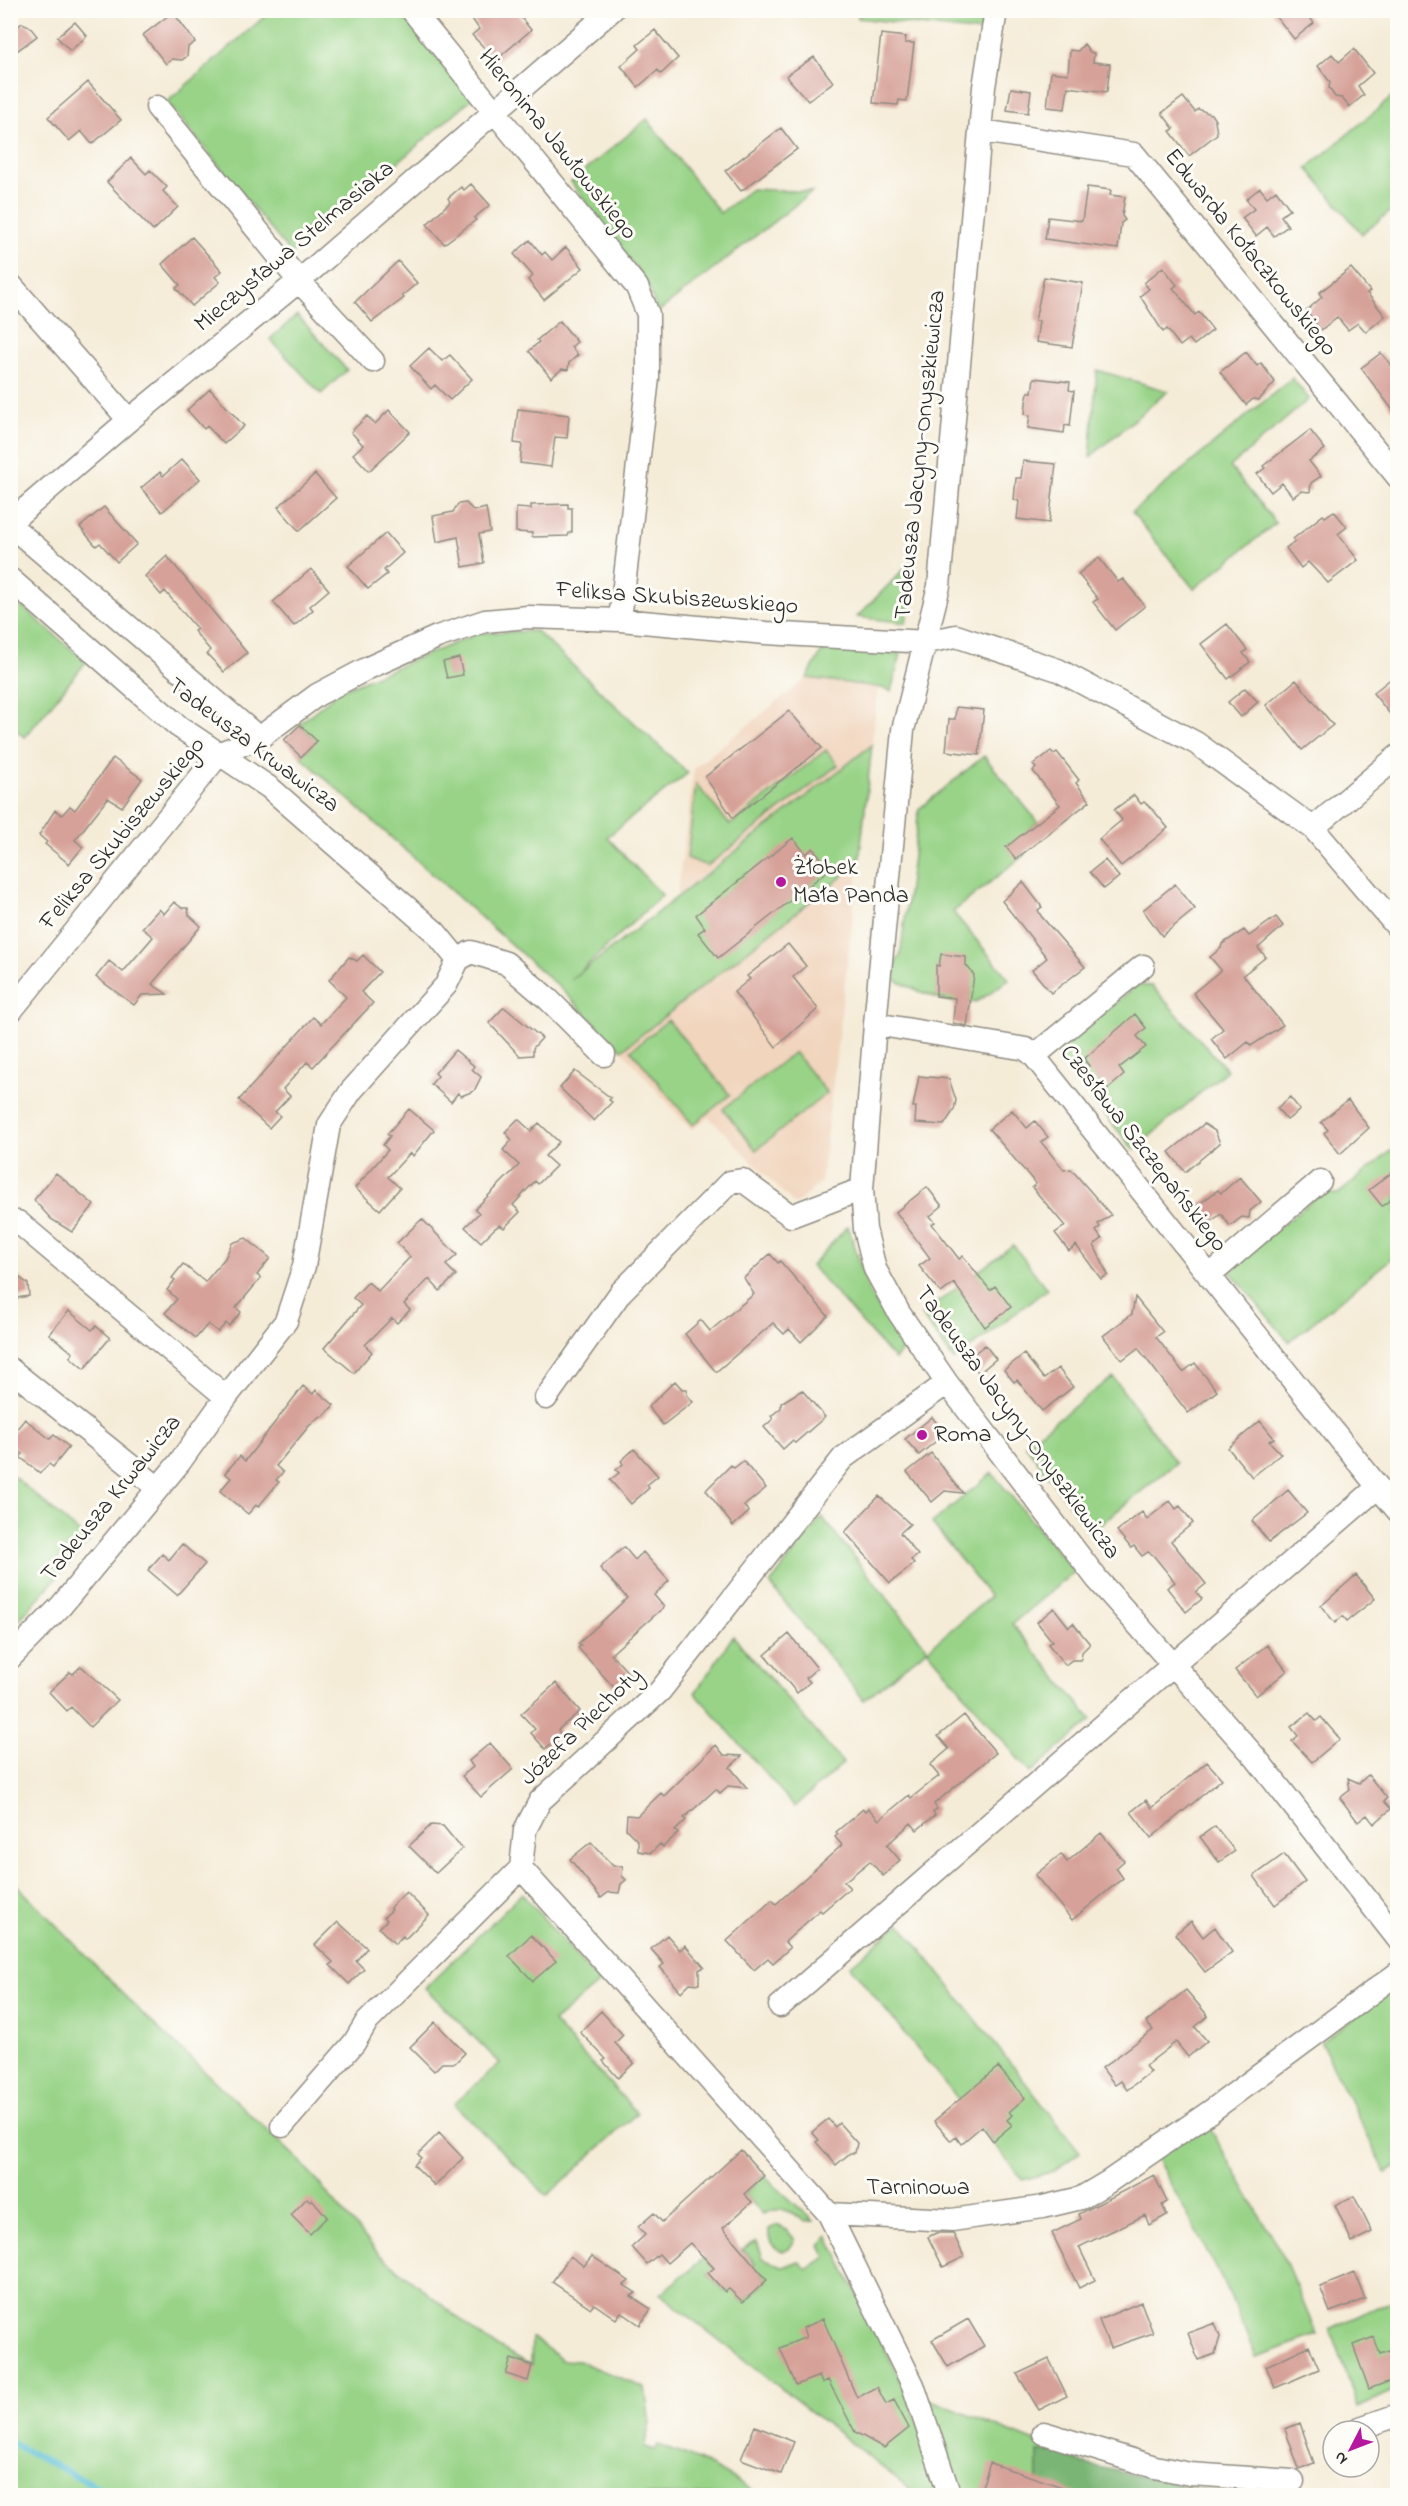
<svg xmlns="http://www.w3.org/2000/svg" width="1408" height="2506" font-family="'Indie Flower',sans-serif">
<rect width="100%" height="100%" fill="#fdfcf7"/>
<filter id="ink" filterUnits="userSpaceOnUse"><feTurbulence type="fractalNoise" baseFrequency=".0167" numOctaves="2"/><feDisplacementMap in="SourceGraphic" scale="12" xChannelSelector="R" yChannelSelector="G"/><feConvolveMatrix kernelMatrix="1 2 1 2 8 2 1 2 1" color-interpolation-filters="sRGB"/></filter>
<filter id="wash" filterUnits="userSpaceOnUse"><feTurbulence type="fractalNoise" baseFrequency=".008" numOctaves="4" result="noise"/><feDisplacementMap in="SourceGraphic" scale="24" xChannelSelector="R" yChannelSelector="G"/><feGaussianBlur stdDeviation="1.35" result="paint"/><feColorMatrix in="noise" values="0 0 0 0 0 0 0 0 0 0 0 0 0 0 0 0 0 1.4 0 .05"/><feComposite in="paint" operator="in"/></filter>
<g filter="url(#wash)">
<rect width="100%" height="100%" fill="#f5ecd8"/>
<path fill="#f1d5bd" d="M807,678L878,687L872,745L677,895L694,768Z
M859,863L821,1182L795,1205L709,1117L691,1130L622,1050Z"/>
<path fill="#98d387" stroke="#627f59" stroke-width="1.5" d="M272,10L401,11L474,97L291,254L167,102Z
M858,11H984L981,32L858,18Z
M1397,93V206L1362,234L1307,168Z
M647,119L720,213L751,189L812,192L658,312L646,282L571,182Z
M297,315L347,370L321,394L270,339Z
M1097,370L1168,391L1090,457Z
M1292,378L1309,399L1230,467L1276,523L1194,589L1132,512Z
M916,557L906,623L857,617Z
M11,597L86,662L25,737L11,727Z
M536,631L688,773L607,837L662,895L571,980L872,745L859,863L622,1050L560,988L301,757L316,741L299,724L341,690L479,633Z
M832,645L901,654L891,691L878,687L807,678L821,653Z
M826,750L838,765L707,866L687,858L696,784L730,825Z
M984,756L1038,822L1014,842L1024,855L953,912L1009,979C999,986 988,996 977,1001C958,1010 913,989 895,980L896,960L900,957L919,809Z
M1137,985L1152,986L1227,1070L1134,1150L1062,1063V1049Z
M668,1020L730,1095L693,1125L631,1050Z
M794,1052L827,1093L756,1150L723,1109Z
M1397,1146V1254L1289,1342L1228,1269L1322,1193L1338,1194Z
M848,1226L870,1294L904,1347L895,1360L811,1266Z
M1013,1245L1047,1289L954,1360L921,1315Z
M1113,1377L1176,1463L1090,1533L1025,1444Z
M992,1473L1074,1572L1012,1624L1092,1720L1030,1773L927,1649L864,1700L770,1584L822,1517L928,1649L990,1597L932,1523Z
M11,1474L89,1541L11,1629Z
M733,1636L843,1763L795,1807L695,1693Z
M10,1878L146,2017L300,2161L379,2254L486,2340L531,2365L532,2337L562,2360L579,2361L645,2388L650,2424L644,2447L656,2450L658,2445C696,2456 727,2473 759,2495H11Z
M522,1893L599,1983L553,2022L637,2113L547,2196L454,2104L500,2063L425,1988Z
M900,1923L1080,2152L1054,2171L1023,2180L850,1966Z
M1397,1985V2167L1386,2173L1321,2042Z
M1206,2121L1283,2256L1317,2335L1256,2357L1226,2286L1156,2157Z
M764,2176L814,2221L806,2222C791,2211 780,2205 763,2214L744,2194Z
M777,2225L788,2231L795,2240L789,2249L783,2252C772,2247 768,2241 769,2229Z
M828,2236L899,2377L921,2430L938,2495H918L660,2294L704,2258L714,2268L708,2274L725,2292L730,2288L743,2302L767,2280L758,2270L750,2267L755,2263L742,2249L757,2241L763,2258L784,2267L799,2261L807,2270L826,2257L820,2245Z
M1397,2298V2389L1358,2407L1330,2329Z
M924,2397L1060,2452H1038V2495H958Z"/>
<path fill="#7ab574" stroke="#527050" stroke-width="1.5" d="M1038,2452H1060L1081,2463L1226,2495H1038Z"/>
<g fill="none" stroke-linecap="round" stroke-linejoin="round">
<path stroke="#5ac0d8" stroke-width="6" d="M10,2442L115,2496"/>
</g>
<g id="blocks">
<path fill="#d6a198" d="M466,10H515L531,30L496,60L472,35L479,29Z
M1271,10H1304L1314,23L1294,39Z
M173,12L195,42L188,47L187,56L182,60L172,59L166,64L143,35Z
M75,22L87,36L70,51L57,37Z
M22,23L29,26L37,36L10,56V33Z
M655,30L678,58L661,74L658,70L638,87L621,66L640,49L637,45Z
M881,34L906,37L905,43H914L907,101L899,100L898,105L873,103Z
M1084,44L1090,52L1094,53L1093,62L1110,64L1107,92L1068,87L1065,109L1047,107L1051,72L1068,74L1070,50L1078,51Z
M1354,49L1373,73L1358,86L1364,95L1349,107L1342,98L1335,97L1329,88L1330,82L1318,66L1332,54L1339,62Z
M814,57L833,82L808,101L786,76Z
M88,82L121,120L92,144L81,131L69,141L48,117Z
M1011,88L1031,91L1028,113L1007,110Z
M1183,97L1195,112L1198,109L1211,114L1215,120L1217,134L1189,156L1170,131L1174,129L1162,113Z
M781,128L797,149L741,191L725,171Z
M131,158L146,174L150,170L167,187L163,191L178,207L153,231L107,182Z
M471,184L490,205L474,218L476,220L444,244L427,224L450,202L448,198L461,187L464,190Z
M1087,187L1111,190L1110,195L1125,197L1122,216L1125,220L1121,223L1118,249L1045,239L1048,217L1082,221Z
M1260,188L1267,197L1276,190L1290,209L1281,216L1288,226L1274,236L1267,227L1256,236L1242,218L1254,209L1246,199Z
M192,237L222,271L215,277L220,282L192,306L176,288L180,285L162,264Z
M530,240L542,255L545,252L552,260L566,247L583,268L544,300L528,280L533,276L514,254Z
M398,261L417,283L402,296L404,298L372,322L355,302Z
M1163,267L1177,285L1173,288L1195,315L1199,312L1213,330L1194,345L1189,339L1180,346L1167,329L1163,332L1140,296L1149,289L1144,283Z
M1351,268L1370,291L1367,293L1385,316L1366,332L1358,323L1348,330L1337,317L1321,330L1306,311L1322,297L1319,293Z
M1044,277L1083,283L1072,347L1036,342L1039,321H1035Z
M560,321L577,342L571,347L578,355L569,363L568,370L562,369L551,378L529,351L539,342L537,340Z
M429,348L442,361L450,355L472,379L450,400L435,385L431,389L410,366Z
M1246,352L1257,366L1261,363L1275,382L1259,400L1253,399L1246,405L1220,372Z
M1381,353L1398,372V417L1361,368Z
M1034,378L1070,382L1069,390L1074,391L1072,408L1070,426L1065,425L1064,433L1028,428L1030,415L1025,414L1026,403L1028,392H1032Z
M210,389L244,426L224,444L207,426L204,429L187,410Z
M518,409L569,415L567,438L555,437L551,467L520,463L522,444L514,443Z
M389,410L410,432L369,471L353,454L363,445L351,432L367,416L375,424Z
M1310,430L1325,449L1309,461L1321,476L1311,483L1310,492L1301,491L1293,497L1282,483L1271,492L1257,474L1265,468L1263,466Z
M182,459L200,479L162,512L141,488L160,472L163,476Z
M1023,461L1056,464L1049,523L1017,519L1019,501L1014,500L1016,478H1021Z
M315,474L336,498L299,531L278,507Z
M466,503L474,511L486,508L490,532L479,534L484,563L463,567L458,537L437,542L433,516L453,512L458,504Z
M568,504V508H572V532L569,533L568,536L532,537V533L516,532V508L531,509V505Z
M104,507L137,544L117,562L100,543L96,546L80,527Z
M1334,511L1347,527L1338,534L1358,560L1328,583L1308,562L1301,568L1286,548L1295,541L1293,539L1323,515L1325,517Z
M386,533L403,553L384,570L387,574L368,589L348,566Z
M167,556L247,653L224,672L207,654L210,650L194,631L197,629L165,591L161,595L145,576Z
M1099,558L1118,582L1123,579L1145,606L1115,630L1093,602L1098,599L1078,574Z
M311,569L329,590L310,606L313,610L294,626L273,602Z
M1227,624L1247,650L1243,653L1250,662L1228,679L1201,644Z
M459,658L463,675L447,678L443,662Z
M1398,673V724L1373,693Z
M1296,680L1333,725L1302,750L1266,705Z
M1245,688L1258,702L1241,717L1228,702Z
M956,707L984,710L979,755L946,751L949,719H955Z
M789,711L822,748L733,818L705,777Z
M300,725L317,741L301,757L284,740Z
M1051,751L1054,754L1057,752L1079,780L1076,783L1090,801L1016,859L1006,847L1060,805L1033,771L1036,768L1033,765Z
M113,758L142,779L122,807L108,798L75,840L83,847L69,864L45,844L47,842L39,835L55,810L62,815L70,806L75,810Z
M1134,795L1141,804L1144,802L1154,811L1168,828L1121,866L1099,839L1122,820L1114,810Z
M793,838L806,854L813,848L830,869L718,958L698,933L705,928L696,915Z
M1105,860L1119,877L1104,889L1090,872Z
M1023,882L1042,907L1038,910L1041,916L1085,967L1051,993L1032,970L1047,958L1002,901Z
M1175,884L1195,909L1162,936L1143,910Z
M174,902L182,908H188L189,915L201,926L152,984L167,994L142,995L134,1005L96,977L109,961L123,972L153,937L142,928L159,909L164,914Z
M1276,917L1283,926L1258,948L1266,957L1243,975L1283,1025L1251,1046L1248,1042L1227,1059L1211,1039L1223,1029L1193,993L1221,970L1210,957L1221,948L1222,944L1244,930L1249,936Z
M788,944L806,966L793,977L818,1009L776,1047L734,992L750,979L747,976Z
M941,954L966,957V965L974,975L967,1026L953,1023L955,998L936,996V965L939,966Z
M363,955L380,972L361,992L373,1003L313,1067L307,1062L283,1089L290,1096L275,1112L280,1116L269,1128L239,1100L313,1017L321,1024L346,997L329,980L349,957L357,961Z
M504,1007L542,1038L533,1048V1055L520,1056L489,1023Z
M1135,1014L1146,1028L1137,1036L1146,1047L1119,1068L1124,1075L1108,1089L1102,1081L1099,1084L1086,1069L1089,1066L1084,1059Z
M455,1050L474,1066L472,1069L481,1077L474,1091L461,1096L458,1093L451,1102L431,1084L438,1076L435,1073Z
M575,1071L611,1098L609,1100L612,1102L594,1121L560,1088Z
M919,1076L949,1079L956,1100L954,1110L944,1125L915,1123L916,1107H913Z
M1290,1097L1300,1110L1287,1120L1277,1108Z
M1348,1100L1369,1128L1340,1154L1324,1133L1328,1130L1321,1122Z
M409,1109L434,1130L413,1156L410,1153L388,1177L400,1188L380,1210L355,1188L388,1150L383,1145L390,1136L387,1134Z
M1012,1110L1027,1128L1035,1121L1048,1137L1041,1142L1064,1170L1071,1169L1111,1215L1098,1224L1100,1227L1096,1231L1102,1239L1094,1245L1108,1275L1101,1279L1076,1245L1069,1251L1055,1233L1065,1226L1032,1187L1036,1184L989,1129Z
M518,1119L531,1131L539,1123L559,1142L545,1156L556,1166L538,1184L535,1181L513,1205L520,1212L504,1228L500,1225L495,1228L481,1242L465,1227L479,1213L475,1209L519,1165L503,1150L512,1140L505,1132Z
M1204,1124L1215,1131L1220,1143L1185,1172L1169,1152Z
M1398,1168V1194L1382,1206L1369,1190Z
M56,1173L94,1205L72,1232L51,1219L34,1200Z
M1240,1177L1261,1202L1250,1211L1249,1218L1242,1217L1230,1226L1221,1214L1210,1222L1197,1206L1218,1190L1221,1193Z
M927,1187L942,1206L930,1216L935,1222L932,1224L959,1259L963,1256L990,1290L995,1286L1011,1307L985,1327L954,1283L941,1293L919,1266L930,1258L896,1212Z
M422,1219L457,1255L446,1265L456,1275L440,1291L429,1279L404,1304L410,1310L397,1323L392,1318L365,1345L372,1352L354,1373L324,1348L361,1305L353,1298L368,1282L378,1291L410,1257L397,1243Z
M246,1238L270,1258L257,1275L261,1278L236,1308L241,1312L229,1326L226,1323L218,1332L208,1324L196,1338L165,1313L177,1299L167,1290L175,1280L172,1278L183,1264L205,1282L225,1258L232,1243Z
M770,1254L778,1263L780,1261L828,1316L801,1342L789,1329L784,1334L773,1323L716,1372L685,1334L701,1320L710,1331L754,1294L744,1278Z
M10,1270L28,1284L29,1296L10,1299Z
M1135,1297L1163,1332L1156,1337L1183,1372L1195,1363L1217,1391L1188,1413L1138,1348L1122,1360L1103,1336L1132,1314Z
M69,1311L92,1330L96,1326L110,1338L84,1369L70,1357L73,1353L49,1334Z
M985,1345L996,1359L979,1373L967,1359Z
M1024,1354L1044,1379L1058,1368L1073,1387L1042,1411L1017,1380L1014,1382L1004,1370Z
M675,1381L682,1389H687V1395L693,1402L663,1425L648,1407Z
M303,1386L313,1394L316,1390L334,1405L324,1416L319,1417L309,1426L276,1466L283,1472L276,1480L279,1482L258,1507L256,1505L248,1514L220,1491L231,1478L225,1473L240,1456L245,1461Z
M802,1390L825,1417L795,1443L792,1441L783,1449L764,1427L773,1419L771,1416L781,1408V1403Z
M932,1417L945,1434L919,1455L905,1439Z
M25,1419L50,1439L54,1435L69,1447L53,1467L49,1464L40,1473L20,1457L23,1454L10,1444V1437Z
M1260,1421L1274,1438L1269,1441L1281,1454L1252,1477L1228,1448Z
M634,1449L658,1476L647,1485L649,1488L631,1504L610,1480L619,1473L616,1470L623,1464L621,1461Z
M931,1453L963,1493L945,1491L932,1502L907,1472Z
M743,1461L766,1488L744,1506L749,1512L733,1526L706,1490L731,1465L734,1468Z
M1288,1490L1307,1513L1269,1542L1252,1521Z
M879,1496L910,1524L900,1533L918,1555L911,1560L914,1564L890,1583L845,1532Z
M1170,1501L1176,1509L1180,1506L1193,1523L1171,1541L1206,1584L1196,1592L1202,1599L1186,1612L1167,1588L1175,1582L1153,1555L1148,1552L1142,1556L1134,1546L1131,1548L1117,1531L1142,1512L1147,1519Z
M182,1544L205,1564L177,1595L148,1570L162,1554L169,1560Z
M624,1547L635,1560L643,1552L669,1581L654,1595L664,1607L611,1654L633,1678L618,1692L578,1648L581,1646L578,1644L627,1598L600,1568Z
M1356,1575L1375,1599L1347,1621L1343,1616L1335,1623L1321,1606Z
M1054,1608L1069,1627L1073,1623L1090,1644L1082,1652L1081,1660H1072L1065,1665L1048,1644L1052,1641L1037,1622Z
M789,1634L817,1668L806,1678L810,1682L797,1693L765,1655Z
M1267,1645L1287,1671L1256,1696L1235,1670Z
M81,1666L118,1700L90,1727L71,1707L67,1711L49,1692L70,1672L73,1674Z
M556,1683L580,1711L558,1730L561,1735L545,1749L531,1733L535,1729L521,1714Z
M1309,1713L1316,1721L1321,1717L1340,1739L1312,1762L1292,1741L1298,1736L1291,1727Z
M964,1715L996,1753L934,1804L937,1809L933,1812L935,1815L917,1830L911,1823L887,1845L900,1860L883,1876L870,1861L844,1882L850,1888L822,1912L820,1910L785,1942L790,1948L773,1963L768,1958L754,1970L727,1941L772,1900L776,1904L842,1845L835,1837L838,1834L836,1832L863,1809L865,1811L868,1808L879,1820L909,1795L911,1798L939,1776L930,1765L949,1749L938,1736Z
M490,1743L513,1769L481,1797L462,1776L473,1767L469,1761Z
M716,1745L724,1755L742,1756L730,1767L747,1788L728,1786L720,1793L716,1789L684,1818L686,1820L675,1831L678,1833L663,1847L660,1844L651,1853L638,1851V1841L626,1829L627,1815L637,1816L661,1793L664,1796Z
M1207,1762L1222,1779L1151,1838L1131,1812L1146,1800L1152,1808Z
M1368,1775L1387,1798L1384,1801L1391,1809L1374,1824L1367,1815L1358,1822L1340,1798L1350,1790L1348,1778L1359,1783Z
M431,1825L443,1826L462,1849L436,1873L409,1846Z
M1215,1826L1235,1851L1219,1862L1200,1837Z
M1101,1833L1124,1861L1116,1868L1123,1878L1072,1920L1035,1875L1061,1854L1067,1862Z
M591,1842L613,1866H623L622,1876L626,1880L621,1884L619,1893L609,1892L601,1898L570,1859Z
M1284,1854L1305,1882L1275,1905L1254,1876Z
M406,1892L429,1915L405,1939L403,1936L395,1944L379,1928L387,1920L384,1917L392,1910L390,1908Z
M1191,1921L1203,1937L1215,1927L1232,1952L1205,1972L1175,1934Z
M338,1922L367,1948L356,1961L364,1969L349,1984L330,1965L333,1962L315,1945Z
M531,1935L556,1961L533,1981L509,1956Z
M667,1935L680,1950L685,1945L704,1967L699,1970V1984L690,1983L681,1992L660,1967L664,1964L651,1949Z
M1186,1990L1208,2016L1195,2027L1207,2041L1188,2057L1176,2042L1145,2066L1150,2072L1127,2090L1121,2081L1115,2085L1102,2068L1153,2030L1146,2022Z
M601,2011L623,2035L615,2043L634,2063L618,2078L603,2061L606,2059L580,2032Z
M435,2022L465,2053L455,2063H442L434,2071L410,2047Z
M998,2067L1025,2098L1009,2112L1012,2115L1007,2120L1012,2125L993,2141L982,2126L961,2144L956,2137L951,2141L934,2121Z
M828,2119L835,2127L839,2123L857,2143L855,2153H850L836,2165L816,2142L819,2140L812,2132Z
M439,2133L463,2158L435,2186L414,2165L421,2158L418,2154Z
M741,2150L764,2176L744,2194L752,2202L723,2228L767,2280L743,2302L729,2289L725,2292L708,2273L714,2268L690,2243L667,2263L659,2254L647,2264L632,2247L645,2235L638,2227L654,2213L662,2222Z
M1154,2175L1167,2202L1162,2205L1167,2215L1149,2225L1145,2215L1079,2247L1095,2280L1079,2288L1052,2233L1081,2219L1079,2214Z
M1354,2196L1372,2232L1352,2242L1335,2205Z
M307,2198L310,2201L312,2199L327,2217L310,2234L291,2215Z
M936,2233H953L964,2257L943,2267L928,2237Z
M570,2256L584,2266L592,2256L629,2281L624,2285L636,2293L631,2296L651,2309L640,2325L621,2312L616,2319L594,2304L591,2308L552,2282Z
M1355,2273L1365,2299L1330,2312L1320,2287Z
M1141,2302L1153,2333L1110,2348L1099,2320Z
M823,2319L857,2398L877,2387L886,2404L894,2400L909,2428L884,2448L855,2432L828,2380L822,2383L819,2376L796,2385L780,2348L806,2337L803,2328Z
M968,2319L984,2346L948,2367L932,2340Z
M1215,2323L1220,2337L1215,2354L1198,2360L1188,2333Z
M1374,2337L1380,2354L1398,2348V2378L1369,2389L1353,2345Z
M1309,2346L1319,2369L1275,2388L1266,2366Z
M511,2359L532,2365L528,2381L506,2374Z
M1049,2359L1067,2396L1039,2410L1017,2374Z
M1300,2423L1314,2463L1299,2469L1285,2429Z
M755,2426L794,2442L781,2474L741,2459Z
M990,2463L1077,2492L1076,2496H979Z"/>
</g>
</g>
<g filter="url(#ink)">
<use href="#blocks" fill-opacity="0" stroke="#908c82" stroke-width="1.5"/>
<g fill="none" stroke-linecap="round" stroke-linejoin="round">
<defs>
<path id="minor" d="M412,10L637,287L648,314V378L620,620
M996,10L984,87L939,586L903,730L875,1024L862,1189L865,1229L875,1269L899,1313L947,1383L1097,1579L1256,1758L1398,1939
M157,107L299,281L373,361
M982,131L1134,154L1398,477
M10,284L129,420
M10,522L129,420L299,281L612,10
M10,525L259,738
M10,579L178,726L270,788L435,932L458,960
M1313,828L1398,756
M10,1012L220,753L259,738L317,695L368,668L437,637L485,621L528,617L620,620L766,633L927,642L956,636L1058,670L1196,743L1313,828L1398,928
M1034,1056L1143,966
M18,1222L226,1397
M1209,1276L1320,1181
M10,1369L157,1487
M546,1398L621,1292L730,1182L742,1180L791,1216L862,1189
M1378,1487L1398,1511
M10,1658L61,1606L179,1463L227,1396L286,1321L304,1266L329,1125L351,1091L446,985L458,960L471,952L506,963L549,1000L604,1055
M521,1868L829,2214L952,2220L1043,2207L1081,2198L1108,2182L1211,2111L1398,1973
M780,2006L1378,1487L1034,1056L1026,1049L875,1024
M282,2126L354,2043L366,2023L521,1868L525,1830L540,1801L660,1691L843,1458L947,1383
M829,2214L913,2385L950,2496
M1360,2428L1398,2415
M1044,2433L1155,2467L1190,2474L1293,2481"/>
</defs>
<use href="#minor" stroke="#908c82" stroke-width="25"/>
<use href="#minor" stroke="#fff" stroke-width="22"/>
</g>
</g>
<g fill="#b5179e" stroke="#fdfcf7" stroke-width="2">
<circle cx="781" cy="882" r="6"/>
<circle cx="922" cy="1435" r="6"/>
</g>
<g text-anchor="middle" dominant-baseline="central" stroke-width="6" stroke-linejoin="round" paint-order="stroke">
<g font-size="24" fill="#2b2b2b" stroke="#fdfcf7">
<text transform="translate(557 145) rotate(51)">Hieronima Jawłowskiego</text>
<text transform="translate(295 247) rotate(-40)">Mieczysława Stelmasiaka</text>
<text transform="translate(1250 253) rotate(51)">Edwarda Kołaczkowskiego</text>
<text transform="translate(921 455) rotate(-84)">Tadeusza Jacyny-Onyszkiewicza</text>
<text transform="translate(677 599) rotate(4)">Feliksa Skubiszewskiego</text>
<text transform="translate(253 746) rotate(37)">Tadeusza Krwawicza</text>
<text transform="translate(123 834) rotate(-50)">Feliksa Skubiszewskiego</text>
<text transform="translate(1143 1149) rotate(52)">Czesława Szczepańskiego</text>
<text transform="translate(1017 1423) rotate(54)">Tadeusza Jacyny-Onyszkiewicza</text>
<text transform="translate(112 1499) rotate(-51)">Tadeusza Krwawicza</text>
<text transform="translate(582 1727) rotate(-44)">Józefa Piechoty</text>
<text x="918" y="2188">Tarninowa</text>
</g>
<g font-size="24" fill="#2b2b2b" stroke="#fdfcf7" text-anchor="start">
<text x="793" y="868">Żłobek<tspan x="793" dy="28">Mała Panda</tspan></text>
<text x="934" y="1435">Roma</text>
</g>
</g>
<rect width="1408" height="2506" fill="none" stroke="#fdfcf7" stroke-width="36"/>
<g transform="translate(1351 2449) rotate(228)"><circle r="28" fill="#fdfcf7" stroke="#a9a8a5" stroke-width="1.5"/>
<path d="M0-4.5L10 22L0 15L-10 22Z" fill="#b5179e"/>
<text y="-9" font-size="16" font-weight="bold" text-anchor="middle" fill="#2b2b2b">N</text>
</g>
</svg>
